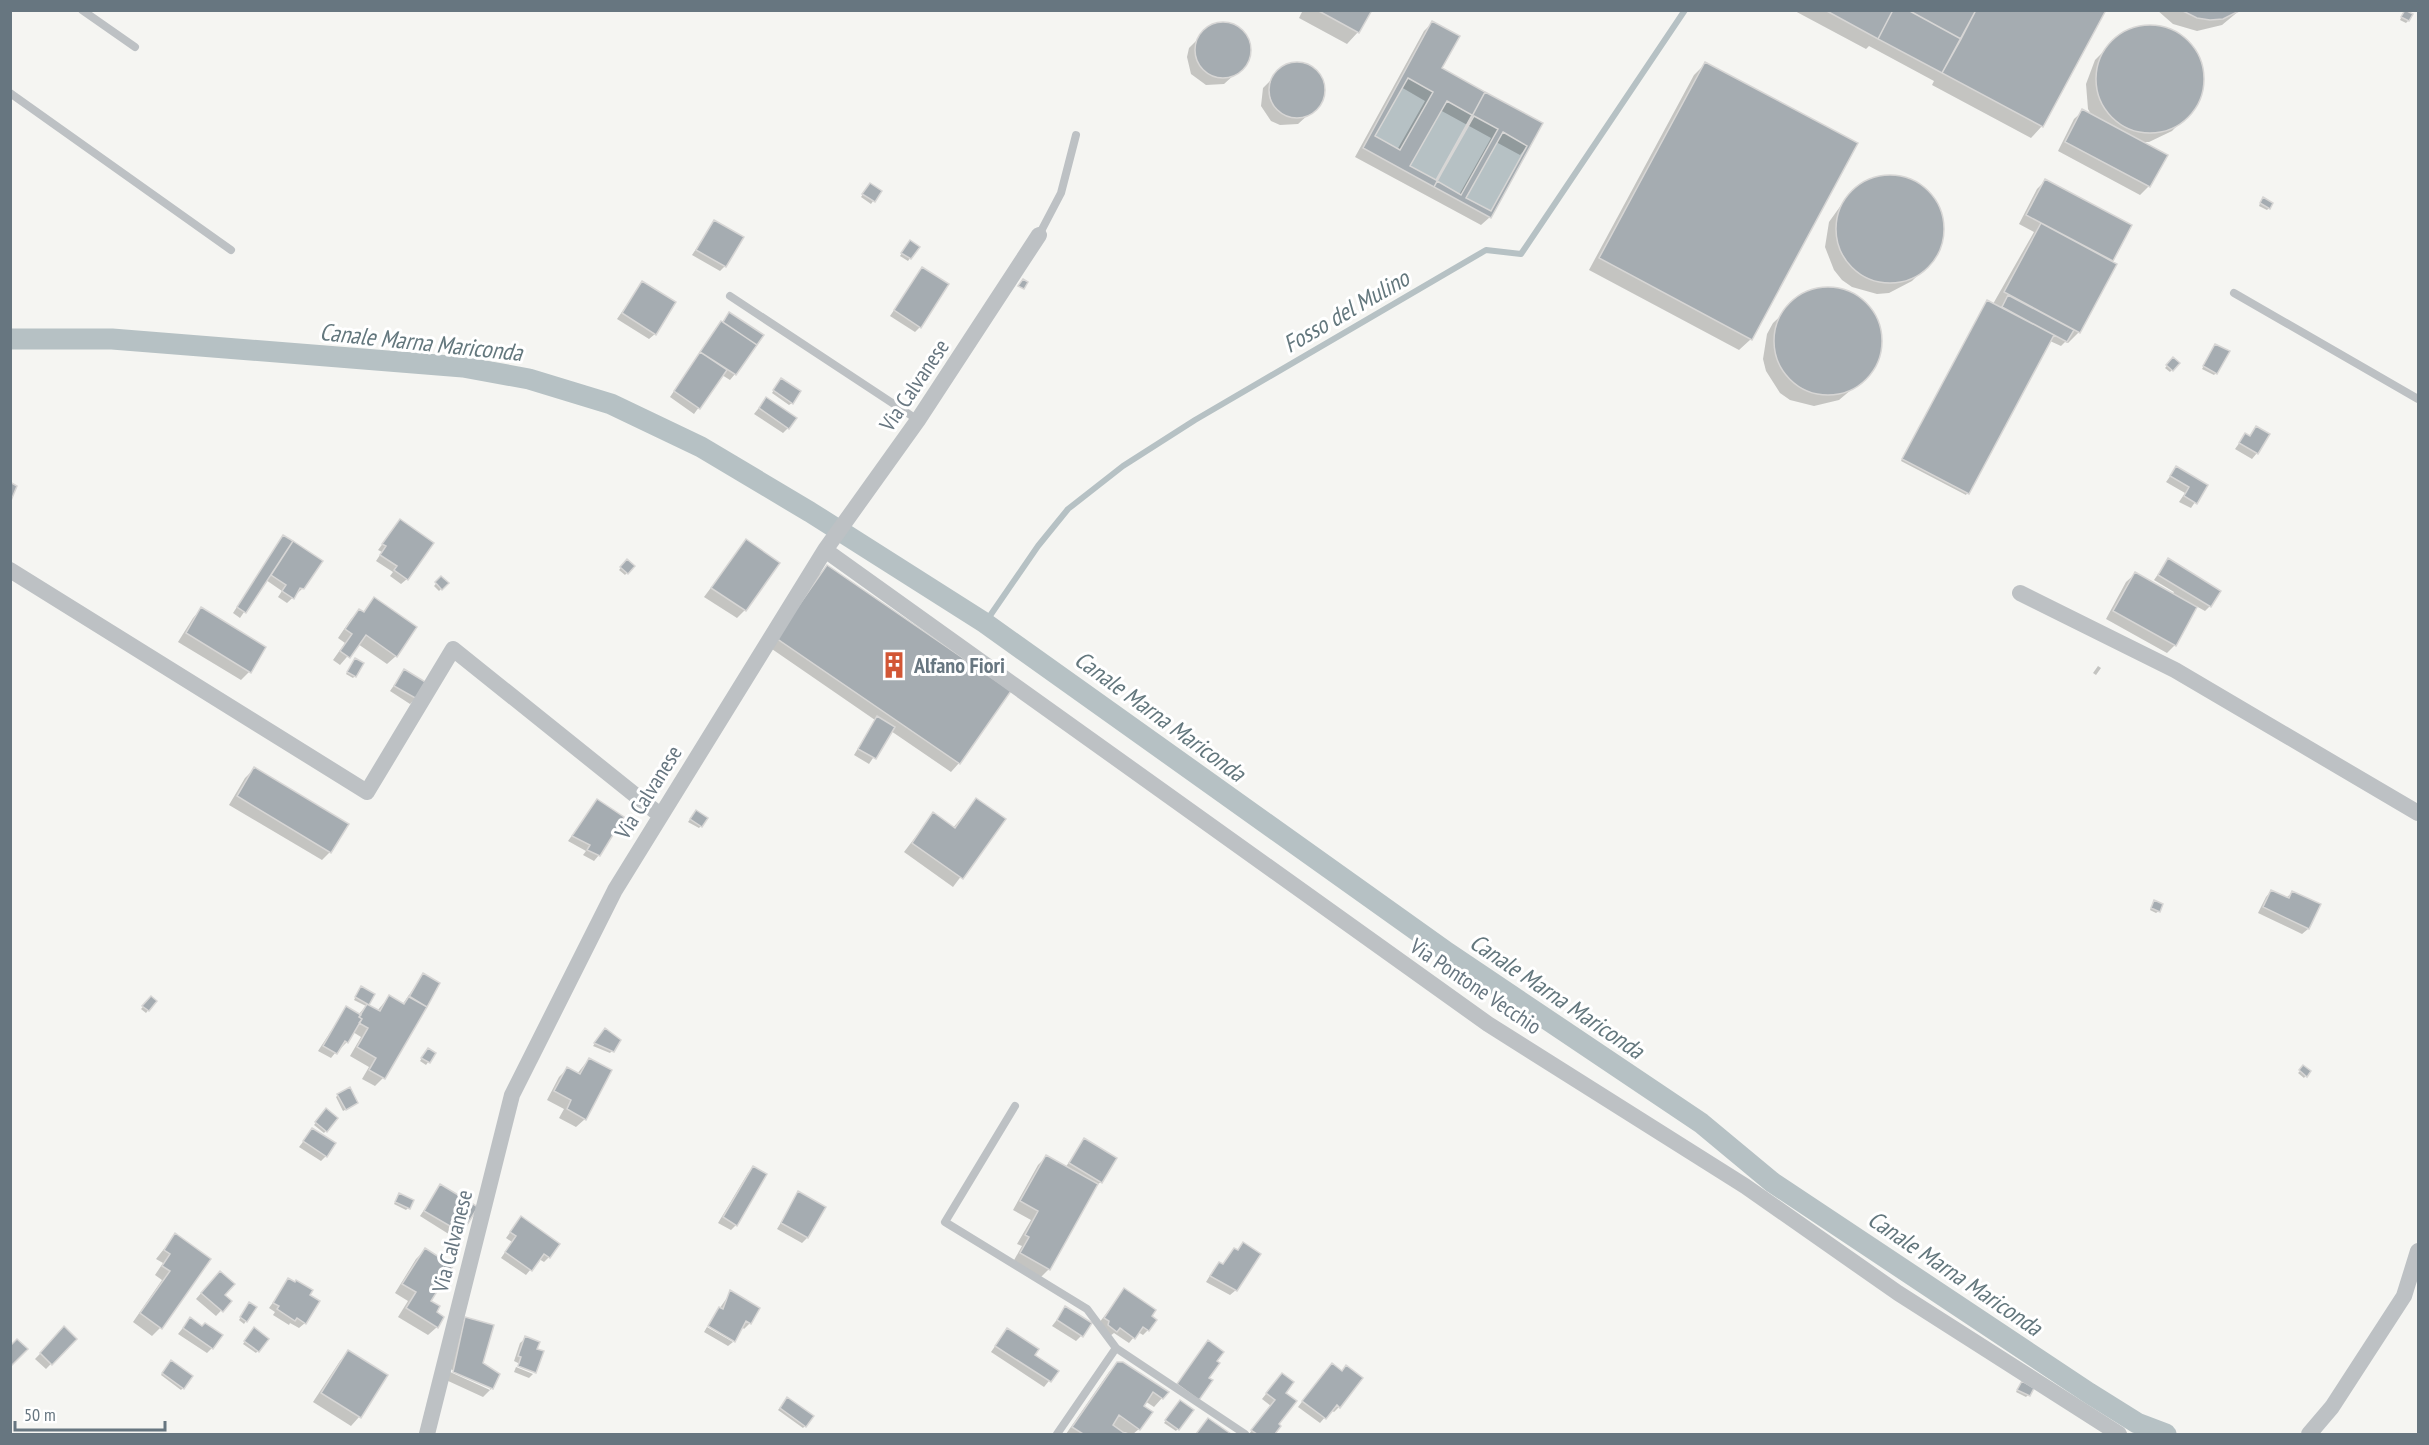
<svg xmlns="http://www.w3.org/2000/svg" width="2429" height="1445" font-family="'PT Sans Narrow',sans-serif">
<rect width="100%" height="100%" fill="#f5f5f2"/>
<path fill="#b6c1c4" d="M1408,78L1433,92L1400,150L1375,136Z
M1447,101L1472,115L1436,180L1410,166Z
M1474,116L1498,129L1461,195L1437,181Z
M1503,132L1527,146L1491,211L1466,198Z"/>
<path fill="#0003" fill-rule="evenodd" d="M1303,10H1370L1358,32L1347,44L1299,18Z
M1793,10H2104L2042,126L2031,138L1932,85L1934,81L1869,46L1866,49Z
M2157,10H2240L2222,25L2197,31L2173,24Z
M2403,14L2408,21L2406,23L2400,20Z
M1219,23L1236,26L1247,38L1250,46L1247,63L1224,84L1206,85L1191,74L1187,57L1189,48L1211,26Z
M1432,23L1440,69L1528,146L1520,155L1496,142L1464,198L1490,217L1481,225L1355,157L1424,31ZM1401,87L1425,101L1397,150L1373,136ZM1440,110L1491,138L1459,195L1408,166Z
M2139,27L2164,28L2175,32L2194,50L2200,61L2202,86L2193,109L2172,131L2149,142H2141L2149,186L2140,195L2058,151L2074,119L2083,111L2092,116L2088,109L2086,84L2095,60L2116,39Z
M1706,63L1751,339L1739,350L1589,270L1694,75Z
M1302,64L1316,71L1324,86L1321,103L1298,124L1280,125L1271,121L1261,106L1263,88L1285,66Z
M1891,176L1915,183L1934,200L1942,223V236L1933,260L1912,281L1889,293L1877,294L1852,287L1842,280L1834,270L1825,247L1829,222L1844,201L1866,182Z
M2045,181L2130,226L2110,262L2079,332L2068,343L2065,342L2061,346L2050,341L1966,495L1901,461L1986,304H1993L2034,232L2019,224L2037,189Z
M868,187L880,191L871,204L861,197Z
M2261,201L2269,208L2267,210L2259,206Z
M714,222L725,266L720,271L692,255Z
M908,244L910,258L908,261L900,256Z
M922,269L920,327L915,332L890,316Z
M642,283L655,334L649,339L617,319Z
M1829,289L1853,295L1872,312L1880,336V348L1870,372L1858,384L1839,400L1814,406L1790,400L1780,393L1766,371L1763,359L1767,334L1773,323L1804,294Z
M730,314L761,335L735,374L730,380L722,375L694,414L670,397L716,328Z
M2214,348L2216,373L2214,375L2202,369Z
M2173,359L2178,363L2170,372L2165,368Z
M779,382L792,403L789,405L772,393Z
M766,399L788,428L783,433L754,414Z
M2256,428L2257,453L2252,459L2235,449L2245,435L2249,436Z
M2176,468L2206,486L2191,508L2179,502L2185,493L2166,482Z
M400,521L407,579L401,584L390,576L393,572L376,561L382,552L378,550Z
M283,537L321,561L303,588L287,603L278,597L282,591L266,580L240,618L233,613Z
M746,541L745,610L737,618L704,597Z
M2168,560L2210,606L2205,611L2196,606L2175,645L2167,653L2106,619L2126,582L2135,574L2172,595L2174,592L2154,580Z
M627,561L633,566L625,575L619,570Z
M827,567L959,763L951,772L891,731L869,764L854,755L875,720L769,647L818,575Z
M441,578L447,583L439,591L434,586Z
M374,599L396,656L387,664L358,644L340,665L333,660L345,643L338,638L351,619L359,611L362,613Z
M201,609L249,672L241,680L178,642L193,618Z
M355,659V676L353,678L346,674Z
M2098,666L2101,668L2096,675L2093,673Z
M404,671L416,698L410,704L390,691Z
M254,769L330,852L322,860L229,805L245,778Z
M976,800L1004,819L953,887L904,852L933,814L953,828Z
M597,801L599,855L594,861L583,855L586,851L568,841Z
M694,814L701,826L699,828L688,822Z
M2271,891L2286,898L2293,892L2319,905L2308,929L2302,934L2258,913L2266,897Z
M2154,902L2159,911L2156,913L2150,910Z
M423,975L383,1078L375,1086L362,1079L369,1067L350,1056L361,1037L353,1032L347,1042L341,1048L340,1047L331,1058L318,1051L346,1008L358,1015L366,1006L354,1000L359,990L373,994L367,1005L377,1011L389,997L402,1005Z
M151,998L155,1002L146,1013L141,1009Z
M603,1032L612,1051L610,1053L593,1046Z
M426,1052L434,1054L426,1065L420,1061Z
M589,1059L585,1119L576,1127L559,1118L564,1109L547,1100L559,1077L567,1069L577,1074Z
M2304,1067L2309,1071L2304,1078L2298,1073Z
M338,1095L354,1105L343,1111L336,1097Z
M326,1110L336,1119L324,1133L314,1125Z
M312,1130L326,1156L321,1161L299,1147Z
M1084,1140L1115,1159L1101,1182L1094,1187L1049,1269L1040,1278L1013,1262L1022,1246L1017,1244L1031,1220L1013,1210L1038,1165L1046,1157L1065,1168Z
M753,1167L736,1225L731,1230L718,1223L748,1173Z
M440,1186L461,1232L455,1238L420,1216Z
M799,1193L807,1238L802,1243L777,1229Z
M399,1195L408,1208L406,1210L394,1204Z
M516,1224L549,1257L544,1262L539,1259L526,1275L501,1258L512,1242L506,1238Z
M175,1235L209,1259L160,1328L152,1336L133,1322L162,1280L155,1275L163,1263L156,1259Z
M1244,1244L1236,1290L1230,1295L1206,1282L1214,1269L1220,1264L1222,1265L1229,1255L1234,1250L1237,1251Z
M425,1250L429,1301L437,1327L428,1335L398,1317L408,1301L395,1293L416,1259Z
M214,1278L223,1295L230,1301L216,1316L196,1299Z
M289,1280L308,1296L305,1323L299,1328L290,1323L289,1325L273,1315L275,1312L269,1308Z
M1124,1290L1150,1316L1148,1330L1143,1335L1138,1332L1129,1343L1114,1333L1110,1336L1099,1323Z
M731,1292L758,1308L750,1323L744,1329L742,1327L734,1340L708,1325Z
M248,1306L255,1308L244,1324L239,1320Z
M1066,1308L1081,1336L1076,1341L1052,1326Z
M190,1319L212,1348L207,1353L178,1334Z
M466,1319L492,1388L483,1397L446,1380L448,1371L490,1390V1386L448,1368L457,1328Z
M707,1327L733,1342L728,1346L704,1332Z
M64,1329L75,1339L46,1369L35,1359Z
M1007,1329L1033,1355L1057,1371L1044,1387L991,1352Z
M252,1331L267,1339L256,1353L243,1344Z
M526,1338L535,1350L534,1373V1371L514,1361L520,1343Z
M348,1352L386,1376L359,1417L351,1426L313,1402L340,1361Z
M169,1364L183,1388L181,1390L161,1375Z
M1118,1364L1162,1398L1154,1407L1145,1401L1142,1406L1139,1429L1133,1434L1123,1432L1121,1434H1066L1109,1372Z
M516,1367L533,1374L529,1378L514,1372Z
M1326,1370L1339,1407L1334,1412L1331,1410L1320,1423L1298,1407Z
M1277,1380L1284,1393L1277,1423L1279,1426L1273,1434H1249L1271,1406L1262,1399Z
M2020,1385L2028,1395L2026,1397L2016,1392Z
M785,1401L805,1426L803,1428L778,1410Z
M1178,1404L1192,1410L1176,1431L1164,1423Z"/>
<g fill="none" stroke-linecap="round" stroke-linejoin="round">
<path stroke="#b6c1c4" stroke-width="6" d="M985,623L1038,546L1068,509L1123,466L1195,420L1486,250L1521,254L1685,10"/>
<path stroke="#b6c1c4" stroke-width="21" d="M10,339H112L463,367L529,379L611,404L701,447L810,512L985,623L1448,953L1701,1123L1772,1182L2089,1393L2137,1423L2166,1434"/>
</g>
<path fill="#a5acb1" stroke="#d7d6d5" stroke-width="1.5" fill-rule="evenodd" d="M1317,10H1372L1359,33Z
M1825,10H1893L1878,39Z
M1893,10H1908L1961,39L1942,73L1878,39Z
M1908,10H1976L1961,39Z
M1976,10H2106L2043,127L1942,73Z
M2181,10H2241L2223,19L2210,20L2197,18Z
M2405,10L2413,14L2409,21L2401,17Z
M1432,21L1460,36L1442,68L1485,92L1434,187L1363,148ZM1408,78L1433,92L1400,150L1375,136ZM1447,101L1472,115L1436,180L1410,166Z
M1195 50a28 28 0 1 1 56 0a28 28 0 1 1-56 0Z
M2096 79a54 54 0 1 1 108 0a54 54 0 1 1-108 0Z
M1269 90a28 28 0 1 1 56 0a28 28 0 1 1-56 0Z
M1705,62L1858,143L1752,340L1599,258Z
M1485,92L1543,123L1491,218L1434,187ZM1474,116L1498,129L1461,195L1437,181ZM1503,132L1527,146L1491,211L1466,198Z
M2082,109L2168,155L2150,187L2065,142Z
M1836 229a54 54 0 1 1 108 0a54 54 0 1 1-108 0Z
M2045,179L2132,225L2113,261L2026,215Z
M870,183L882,191L875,202L862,194Z
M2263,197L2273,203L2270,209L2260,203Z
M714,220L744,237L726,267L696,250Z
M2041,223L2117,264L2080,333L2004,292Z
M910,240L920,247L911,259L901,253Z
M922,267L949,284L921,328L894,310Z
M1023,279L1028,282L1024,289L1018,286Z
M642,281L676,302L656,335L622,313Z
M1774 341a54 54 0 1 1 108 0a54 54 0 1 1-108 0Z
M2008,295L2074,330L2067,342L2002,307Z
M1987,300L2054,335L1969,494L1902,459Z
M729,312L764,335L757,345L723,322Z
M721,321L757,345L736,375L700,352Z
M2215,344L2230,351L2217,374L2203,366Z
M700,352L727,370L700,409L674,391Z
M2173,357L2180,363L2173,371L2166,365Z
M781,378L801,391L793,404L773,390Z
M766,397L797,418L789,429L759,408Z
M2256,426L2270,434L2258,454L2239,443L2245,433L2250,436Z
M2176,466L2208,485L2197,504L2184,496L2189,487L2170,476Z
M10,482L17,486L10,503Z
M400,519L434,543L408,580L394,570L397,566L380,555L386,546L382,544Z
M283,535L293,541L246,613L237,607Z
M746,539L780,563L746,611L711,588Z
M293,541L323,561L304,589L300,588L294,599L282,591L286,585L271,575Z
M2168,558L2221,591L2211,607L2158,575Z
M627,559L635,566L628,574L620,567Z
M827,565L1011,691L960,764L776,638Z
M2135,572L2197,607L2176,646L2113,611Z
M441,576L449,583L442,590L435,582Z
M374,597L417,627L397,657L366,635L350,658L340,651L352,634L345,629L359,609L364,612Z
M201,607L266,647L251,673L186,633Z
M355,658L364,663L356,677L347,672Z
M404,669L427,683L417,699L394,686Z
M877,716L895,727L876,759L858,749Z
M254,767L349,824L331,853L237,796Z
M976,798L1006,819L963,879L912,843L933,812L955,828Z
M597,799L624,817L600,856L587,850L590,845L572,836Z
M696,810L708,818L702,827L690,819Z
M2271,890L2289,898L2292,891L2321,904L2309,929L2263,907Z
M2154,900L2163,904L2160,912L2151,908Z
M423,973L440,983L427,1007L409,997Z
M361,986L375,994L369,1005L355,997Z
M389,995L404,1004L409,996L427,1007L385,1079L369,1070L376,1058L357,1047L368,1028L359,1023L362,1019L359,1017L367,1004L380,1011Z
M151,996L157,1001L149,1011L142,1006Z
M346,1006L361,1015L359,1017L362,1019L348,1043L345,1041L337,1054L323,1046Z
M605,1028L621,1040L614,1052L594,1043Z
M428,1048L436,1053L430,1063L421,1058Z
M589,1058L612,1070L586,1120L567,1109L571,1100L554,1091L567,1067L580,1074Z
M2303,1065L2311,1071L2307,1077L2299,1070Z
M350,1087L358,1103L346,1110L337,1094Z
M326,1108L338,1118L327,1132L315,1122Z
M312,1128L336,1143L327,1157L303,1141Z
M1084,1138L1117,1158L1102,1183L1069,1163Z
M1046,1155L1098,1184L1050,1270L1020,1253L1029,1237L1025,1235L1038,1211L1020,1201Z
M753,1166L767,1174L737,1226L723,1217Z
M440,1184L478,1207L462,1233L424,1211Z
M798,1191L826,1207L808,1238L781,1223Z
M399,1193L414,1200L410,1209L395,1202Z
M521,1216L560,1244L550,1258L544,1254L532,1271L505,1252L516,1236L510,1232Z
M175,1233L211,1259L162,1329L140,1313L170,1271L162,1266L170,1254L164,1250Z
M1243,1242L1261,1254L1237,1291L1210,1276L1219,1262L1223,1264L1234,1248L1238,1250Z
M425,1248L453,1266L431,1301L440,1306L437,1312L444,1317L438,1328L406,1308L416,1292L402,1284Z
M220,1271L235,1284L225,1295L232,1301L223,1312L201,1293Z
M288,1278L295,1282L296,1280L313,1290L310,1295L320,1301L306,1324L297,1318L295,1321L277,1309L279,1306L273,1303Z
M1124,1288L1156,1310L1152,1316L1157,1320L1149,1331L1143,1327L1135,1339L1120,1328L1117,1332L1108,1325L1109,1321L1104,1318Z
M730,1290L760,1308L751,1324L746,1321L735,1342L708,1326L719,1307L723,1309Z
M249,1302L257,1307L247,1322L240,1317Z
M1065,1306L1092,1323L1083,1337L1057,1320Z
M190,1317L202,1326L205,1323L223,1335L213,1349L183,1328Z
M465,1317L494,1325L483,1363L500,1374L493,1389L453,1372Z
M64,1326L77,1339L52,1365L40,1353Z
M254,1327L269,1339L259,1352L244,1341Z
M1007,1328L1039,1349L1035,1355L1059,1371L1051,1382L995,1346Z
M525,1336L540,1342L537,1349L544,1351L536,1373L518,1366L521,1357L518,1356Z
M17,1339L28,1349L10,1367V1346Z
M1208,1340L1224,1352L1217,1361L1220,1363L1209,1378L1213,1380L1199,1400L1177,1384Z
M348,1350L388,1375L361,1418L321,1393Z
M171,1360L193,1376L184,1389L162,1373Z
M1117,1362H1123L1169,1392L1163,1399L1153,1392L1144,1406L1153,1412L1140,1430L1119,1415L1113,1425L1124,1433L1122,1434H1083L1072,1427Z
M1332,1363L1342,1371L1346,1365L1363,1378L1340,1408L1337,1405L1326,1419L1302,1401Z
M1282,1373L1294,1382L1286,1393L1297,1401L1279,1424L1281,1426L1275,1434H1257L1251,1430L1275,1400L1266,1393Z
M2022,1381L2034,1388L2030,1396L2017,1390Z
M787,1397L814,1416L806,1427L780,1408Z
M1180,1400L1194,1410L1179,1430L1165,1420Z
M1208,1418L1231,1434H1196Z"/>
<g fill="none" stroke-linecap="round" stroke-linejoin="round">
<path stroke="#bdc1c4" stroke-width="8" d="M82,10L135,47
M10,93L231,250
M1039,235L1061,193L1076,135
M2234,293L2418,399
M730,296L918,420
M1015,1106L945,1222L1087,1309L1116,1348L1057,1434
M1116,1348L1245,1434"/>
<path stroke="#bdc1c4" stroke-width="16" d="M825,550L1488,1024L1745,1186L1898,1293L2119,1434
M10,570L367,792L453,649L660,815
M2020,593L2175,670L2418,813
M427,1434L512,1095L615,890L825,550L918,420L1039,235
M2309,1434L2332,1407L2404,1296L2418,1251"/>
</g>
<defs>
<symbol id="building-bare" viewBox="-9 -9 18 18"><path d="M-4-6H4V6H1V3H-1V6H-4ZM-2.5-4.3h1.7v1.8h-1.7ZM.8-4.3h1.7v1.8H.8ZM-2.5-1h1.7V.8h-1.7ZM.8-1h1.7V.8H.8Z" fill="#d25635" stroke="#fff" stroke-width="2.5" paint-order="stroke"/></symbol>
</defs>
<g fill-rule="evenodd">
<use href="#building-bare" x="875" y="646" width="38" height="38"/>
</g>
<g text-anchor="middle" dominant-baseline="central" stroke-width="6" stroke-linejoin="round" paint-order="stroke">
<g font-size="22" fill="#677680" stroke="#fff">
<text transform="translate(914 385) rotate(-56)">Via Calvanese</text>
<text transform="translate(648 792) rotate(-58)">Via Calvanese</text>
<text transform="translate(1476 986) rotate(34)">Via Pontone Vecchio</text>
<text transform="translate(452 1241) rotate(-76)">Via Calvanese</text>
</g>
<g font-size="22" font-weight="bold" fill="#677680" stroke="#fff" text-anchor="start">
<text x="914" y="665">Alfano Fiori</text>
</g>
<g font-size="24" font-style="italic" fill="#63777d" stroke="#fff">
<text transform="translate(1346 311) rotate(-30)">Fosso del Mulino</text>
<text transform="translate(421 342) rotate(6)">Canale Marna Mariconda</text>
<text transform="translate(1160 716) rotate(36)">Canale Marna Mariconda</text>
<text transform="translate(1557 996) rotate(34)">Canale Marna Mariconda</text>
<text transform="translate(1955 1273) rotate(34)">Canale Marna Mariconda</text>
</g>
</g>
<rect width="2429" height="1445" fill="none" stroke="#677680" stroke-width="24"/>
<path d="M15 1421v9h150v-9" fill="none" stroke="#677680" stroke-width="3"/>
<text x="24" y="1421" font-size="18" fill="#677680" stroke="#ffffff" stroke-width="4.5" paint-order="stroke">50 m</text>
</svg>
